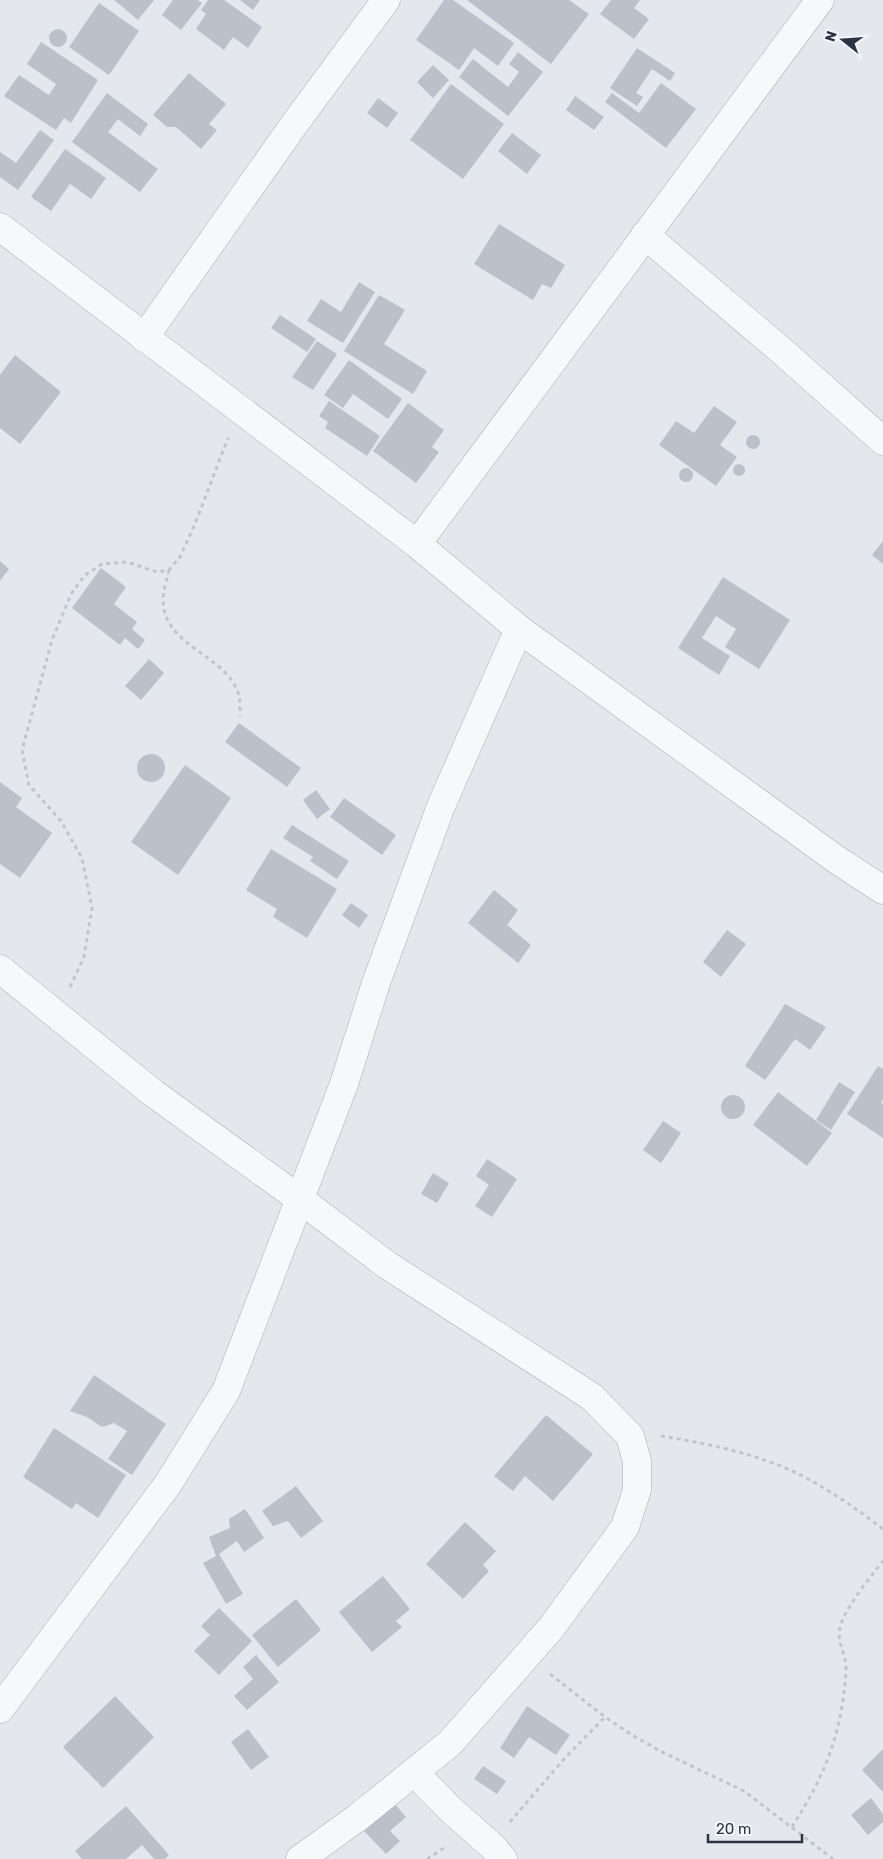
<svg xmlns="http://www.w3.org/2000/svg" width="883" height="1859" font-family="Rubik,sans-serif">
<rect width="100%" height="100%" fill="#e4e7ec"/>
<path fill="#bbc0ca" d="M114,0H154L138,20Z
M173,0H198L202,3L181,30L162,15Z
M208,0H224L262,27L248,48L233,37L224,50L196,29L206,14L201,10Z
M240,0H260L253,10Z
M444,0H453L514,43L498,66L474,48L459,70L416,40Z
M467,0H569L589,14L551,64Z
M611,0H640L634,8L649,19L634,39L600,14Z
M99,3L139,31L109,75L69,47Z
M49 38a9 9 0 1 1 18 0a9 9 0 1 1-18 0Z
M41,42L98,80L71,123L64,118L56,130L4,96L19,75L49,95L56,84L27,64Z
M637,48L675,73L670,81L652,69L636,93L643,97L637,106L610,88Z
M518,52L543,72L508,116L459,77L473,59L508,87L519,72L509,64Z
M433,65L449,80L433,98L417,82Z
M189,73L226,104L209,124L217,130L201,149L176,127H167L153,115Z
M661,83L696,109L666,148L605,102L612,93L639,113Z
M451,84L504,124L463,179L410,140Z
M107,93L148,124L140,136L118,119L108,132L158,169L140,192L72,142Z
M575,96L604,117L594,130L566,110Z
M378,98L398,113L387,128L367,113Z
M40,130L54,140L18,190L0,177V152L16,163Z
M512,133L541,155L527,174L498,151Z
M65,149L106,178L91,199L70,184L51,211L31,197Z
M499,224L565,265L551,288L542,284L533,300L474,264Z
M359,282L375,292L343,343L307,321L321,299L341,312Z
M379,295L405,310L384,344L427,371L413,394L344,351Z
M280,315L316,339L307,352L271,328Z
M317,341L337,354L313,390L292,377Z
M15,355L61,392L20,444L0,428V375Z
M349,360L402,399L388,419L353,394L343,408L324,395Z
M329,401L380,436L367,456L325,428L328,422L319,416Z
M408,403L444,430L432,447L439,452L416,483L373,451Z
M714,406L737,422L720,445L737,457L716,486L659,445L676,421L694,433Z
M746 442a7 7 0 1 1 14 0a7 7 0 1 1-14 0Z
M733 470a6 6 0 1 1 12 0a6 6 0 1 1-12 0Z
M679 475a7 7 0 1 1 14 0a7 7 0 1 1-14 0Z
M883,541V564L872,555Z
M0,561L9,569L0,581Z
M101,568L126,587L114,604L137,622L132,629L145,640L138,649L125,638L120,645L72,608Z
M723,577L790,620L759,669L725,647L736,629L716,616L702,638L730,656L719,675L678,648Z
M149,659L164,673L141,700L125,686Z
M239,723L301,768L287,787L225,742Z
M137 768a14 14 0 1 1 28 0a14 14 0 1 1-28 0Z
M185,765L231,798L178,875L131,842Z
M0,782L22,798L16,807L52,833L20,878L0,864Z
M316,790L330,809L317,819L303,800Z
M344,798L396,835L382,855L330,817Z
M292,825L349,861L337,879L310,861L313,857L283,838Z
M271,849L337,889L307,938L273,917L277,909L246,890Z
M494,890L518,910L507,925L531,945L518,963L468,923Z
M351,903L368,915L359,928L342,915Z
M727,930L746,944L721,977L703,962Z
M785,1004L826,1027L810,1050L795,1039L765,1080L745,1066Z
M878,1066L883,1069V1099L881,1103L883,1104V1138L847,1114Z
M839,1082L855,1092L831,1130L816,1120Z
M778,1092L832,1133L807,1166L753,1125Z
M721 1107a12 12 0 1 1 24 0a12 12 0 1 1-24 0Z
M663,1121L681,1133L661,1163L643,1150Z
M487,1159L517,1179L492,1217L475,1206L489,1185L476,1176Z
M433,1173L449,1183L437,1203L421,1194Z
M94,1375L166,1424L132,1475L108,1459L127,1431L114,1423L102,1427L87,1417L70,1411Z
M546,1415L593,1454L553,1501L525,1476L513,1491L494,1476Z
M54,1428L126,1475L98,1518L76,1503L72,1509L23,1477Z
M296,1486L323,1521L301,1538L288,1521L273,1526L262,1511Z
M245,1509L264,1538L244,1552L237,1541L219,1554L243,1594L226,1604L203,1563L216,1556L209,1537L230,1528L229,1519Z
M465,1522L496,1551L483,1565L489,1571L463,1599L426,1564Z
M383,1576L410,1609L396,1621L402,1627L372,1652L339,1612Z
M296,1599L321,1630L278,1667L252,1635Z
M219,1608L252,1641L219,1675L194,1651L210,1635L201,1626Z
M256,1655L279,1682L247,1710L234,1696L253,1679L243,1667Z
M115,1696L154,1737L103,1788L63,1747Z
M527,1706L570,1735L556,1755L529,1737L514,1758L500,1748Z
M248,1729L269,1757L251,1770L231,1742Z
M883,1749V1792L862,1770Z
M483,1766L506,1781L497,1794L474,1779Z
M871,1798L883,1814V1822L868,1835L851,1815Z
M394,1803L406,1817L390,1831L400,1841L386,1854L364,1831Z
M126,1806L169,1855L165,1859H154L142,1845L126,1859H82L75,1851Z"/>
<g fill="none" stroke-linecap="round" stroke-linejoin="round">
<defs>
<path id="minor" d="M0,227L417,544L519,629L837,860L883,890
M645,235L783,352L883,441
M144,338L293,126L386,0
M417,544L820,0
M0,969L153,1093L301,1200L387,1265L592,1397L630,1436L637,1461V1490L625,1527L551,1628L450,1743L357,1818L300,1859
M0,1709L168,1484L226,1391L344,1084L376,983L441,806L519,629
M414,1772L450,1809L493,1847L503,1859"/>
</defs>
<use href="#minor" stroke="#a9aeb7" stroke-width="29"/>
<path stroke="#c2c5cb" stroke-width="3" stroke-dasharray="4 4" stroke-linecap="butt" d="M169,570C167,579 163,590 163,600C164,646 221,653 237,690C241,698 240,708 240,716
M70,987L84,957L92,908L82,858L61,821L29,785L22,750L52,640L71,594L85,575L102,564L127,562L157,572L169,570L180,557L195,524L228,438
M661,1436C704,1443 749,1452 790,1470C823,1485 854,1507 883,1529
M550,1674L605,1717L632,1735L660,1751L744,1791L833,1859
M510,1822L564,1759L605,1717
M792,1827C825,1775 842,1734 846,1671C847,1652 835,1644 841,1624C847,1606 871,1576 883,1561
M427,1859L447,1846"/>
<use href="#minor" stroke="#f7f8fa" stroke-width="28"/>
</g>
<g transform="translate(843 40) rotate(287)" stroke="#f4f6f9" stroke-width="4" paint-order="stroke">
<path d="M0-4L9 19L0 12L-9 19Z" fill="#2b3445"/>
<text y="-8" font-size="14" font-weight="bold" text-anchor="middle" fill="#2b3445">N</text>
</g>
<path d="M708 1834v8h94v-8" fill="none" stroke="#2b3445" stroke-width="2.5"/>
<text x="716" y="1834" font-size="15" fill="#2b3445" stroke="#f4f6f9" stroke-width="4" paint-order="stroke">20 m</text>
</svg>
